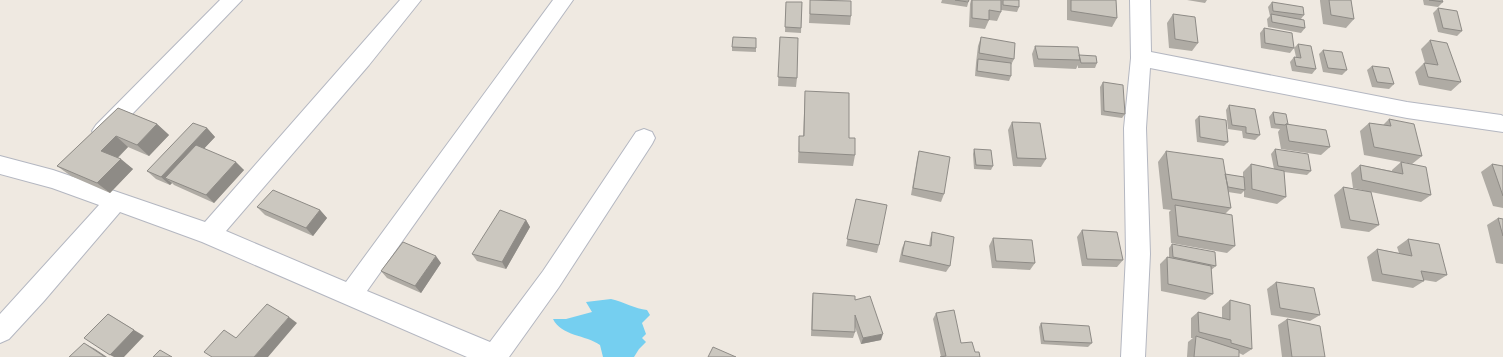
<svg xmlns="http://www.w3.org/2000/svg" width="1503" height="357" font-family="Poppins,sans-serif">
<rect width="100%" height="100%" fill="#efe9e1"/>
<path fill="#75cff0" d="M611,299C624,302 635,309 647,310L650,315L642,323L646,334L642,338L646,342L639,349L634,357H603L600,345C586,335 561,336 553,319H566L592,312L586,302Z"/>
<g fill="none" stroke-linecap="round" stroke-linejoin="round">
<defs>
<path id="minor" d="M220,0H242L110,137L103,140L96,137L92,131L96,125Z
M400,0H421L369,65L226,231L346,282L553,0H573L367,291L490,342L543,271L636,132L644,129L652,132L655,138L652,144L559,287L509,357H467L202,242L120,212L44,301L9,339L0,343V314L99,205L52,188L0,174V156L53,170L205,222Z
M1130,0H1150L1151,52L1407,102L1501,115L1503,116V132L1407,118L1150,68L1146,128L1150,254L1145,357H1121L1126,254L1124,128L1131,58Z"/>
</defs>
<use href="#minor" stroke="#b4b7c1" stroke-width="2"/>
<use href="#minor" fill="#fff" fill-rule="evenodd"/>
</g>
<path fill="#afaba4" d="M810,0L851,16L850,25L809,23Z
M942,0H969L967,7L941,3Z
M971,0H1019V7L1017,12L1001,10V12L997,21L989,20L985,29L969,27L970,4Z
M1067,0H1116L1117,18L1112,27L1067,20Z
M1187,0H1207L1205,3Z
M1320,0H1351L1354,19L1346,28L1323,24L1320,1Z
M1423,0H1442L1443,2L1438,7L1424,5Z
M786,2H802L801,33L785,32Z
M1272,2L1304,15L1301,19L1305,28L1301,33L1268,27L1267,19L1270,16L1268,7Z
M1438,8L1462,31L1457,36L1438,32L1433,13Z
M1173,14L1198,43L1192,51L1169,48L1167,23Z
M1264,28L1294,48L1290,53L1261,48L1260,33Z
M780,37L797,78L796,87L778,86Z
M981,37L1014,59L1011,65V76L1009,81L975,76L976,63L978,46Z
M1430,40L1461,82L1451,91L1419,85L1415,72L1424,63H1425L1421,49Z
M756,43V52L732,51V47Z
M1298,44L1316,69L1312,74L1292,71L1290,62L1294,57H1296L1294,48Z
M1035,46L1079,55L1097,63L1095,68H1078V65L1076,69L1034,67L1032,54Z
M1323,50L1347,70L1342,75L1323,72L1319,54Z
M1372,66L1394,84L1389,89L1372,87L1367,70Z
M1103,82L1125,114L1122,118L1101,115L1100,87Z
M805,91L849,138L855,155L853,166L798,163L799,136H803Z
M1229,105L1260,135L1255,140L1243,138L1242,131L1228,129L1226,110Z
M118,108L157,124L169,135L149,156L128,147L118,158L133,169L110,193L71,176L57,166Z
M1273,112L1288,124L1330,147L1321,155L1281,149L1278,132L1280,129L1271,128L1269,117Z
M1199,116L1228,142L1224,146L1197,142L1195,120Z
M1389,119L1422,156L1412,164L1403,162L1431,195L1421,202L1371,192L1379,225L1369,232L1341,228L1334,195L1343,187L1367,191L1353,188L1351,173L1360,165L1392,171V170L1401,162L1364,155L1360,131L1369,123L1383,125Z
M1012,122L1046,159L1041,167L1013,166L1008,130Z
M207,128L215,137L204,148L244,170L214,203L174,185L172,183L170,185L156,179L147,171Z
M974,149L993,166L991,170L974,169L973,154Z
M1275,149L1311,171L1307,175L1284,172L1286,197L1277,204L1244,197V191L1241,194L1228,192L1231,208L1225,214L1235,246L1227,253L1171,243L1169,212L1171,210L1163,209L1158,162L1166,151L1225,174L1243,177V172L1251,164L1274,169L1271,154Z
M919,151L944,194L941,202L911,195L917,159Z
M1492,164L1503,166V208L1493,206L1481,172Z
M856,199L879,245L877,253L846,246Z
M257,207L320,210L327,218L313,236L265,215Z
M1498,218L1503,219V264L1496,263L1487,225Z
M526,220L530,227L506,269L477,261L472,254Z
M1082,230L1123,260L1117,267L1082,266L1077,237Z
M932,232L950,266L946,272L899,262L902,248L905,241L929,246L930,239Z
M993,238L1035,263L1030,270L992,268L989,246Z
M1408,239L1447,275L1436,282L1424,280V281L1413,288L1372,281L1367,257L1377,249L1399,253L1397,247Z
M1172,244L1216,266L1211,270L1213,294L1205,300L1161,291L1160,264L1167,257L1169,258V248Z
M441,263L421,293L387,278L381,271Z
M1276,282L1320,315L1310,321L1271,315L1267,289Z
M813,293L855,300L881,340L861,344L855,327V332L853,338L811,336L812,300Z
M1230,300L1252,349L1243,355L1239,353V357H1187L1188,342L1193,338H1191V318L1198,312L1222,318V307Z
M936,313L961,343L975,352L941,357L933,319Z
M1287,319L1325,357H1282L1278,325Z
M1041,323L1092,343L1088,347L1041,344L1039,327Z"/>
<path fill="#8e8b86" d="M157,124L169,135L149,156L137,145Z
M207,128L215,137L174,181L165,178L172,183L170,185L161,177Z
M116,136L128,147L114,161L101,151Z
M121,159L133,169L110,193L97,183Z
M236,162L244,170L214,203L206,195Z
M320,210L327,218L313,236L306,228Z
M526,220L530,227L506,269L502,262Z
M436,256L441,263L421,293L415,286Z
M108,314L144,336L124,357H114L110,355Z
M289,317L297,323L268,357H254Z
M883,334L881,340L861,344L863,338Z
M84,343L95,349L107,357H105Z"/>
<path fill="#cbc7bf" stroke="#8e8b86" d="M810,0L851,1V16L810,14Z
M955,0H969L968,2Z
M972,0H1001V12L989,10V20L972,18Z
M1003,0H1019V7L1003,5Z
M1071,0H1116L1117,18L1071,11Z
M1329,0H1351L1354,19L1331,15Z
M1429,0H1442L1443,2Z
M786,2H802L801,28L785,27Z
M1272,2L1303,7L1304,15L1273,11Z
M1438,8L1457,11L1462,31L1443,28Z
M1173,14L1195,17L1198,43L1175,39Z
M1271,14L1304,20L1305,28L1272,22Z
M1264,28L1292,33L1294,48L1265,43Z
M733,37L756,38V48L732,47Z
M780,37L798,38L797,78L778,77Z
M981,37L1015,43L1014,59L979,53Z
M1430,40L1447,43L1461,82L1428,77L1424,63L1438,65Z
M1298,44L1311,46L1316,69L1296,66L1294,57L1301,58Z
M1035,46L1078,47L1080,60L1038,59Z
M1323,50L1342,52L1347,70L1328,68Z
M1079,55L1096,56L1097,63H1081Z
M978,59L1011,63V76L977,71Z
M1372,66L1389,68L1394,84L1377,82Z
M1103,82L1123,85L1125,114L1104,111Z
M805,91L849,93V138H855V155L799,152V136H804Z
M1229,105L1255,109L1260,135L1246,133V127L1232,125Z
M118,108L157,124L137,145L116,136L101,151L121,159L97,183L57,166Z
M1273,112L1286,114L1288,124H1286L1285,125L1275,124Z
M1199,116L1226,120L1228,142L1200,137Z
M1389,119L1414,124L1422,156L1374,147L1369,123L1391,126Z
M1012,122L1040,123L1046,159L1017,158Z
M193,123L207,128L161,177L147,171Z
M1286,124L1326,130L1330,147L1289,141Z
M196,145L236,162L206,195L165,178Z
M974,149L991,150L993,166L976,165Z
M1275,149L1308,154L1311,171L1278,166Z
M919,151L950,157L944,194L913,188Z
M1166,151L1223,159L1231,208L1172,199Z
M1401,162L1426,167L1431,195L1362,180L1360,165L1403,174Z
M1251,164L1284,171L1286,197L1252,189Z
M1492,164L1503,166V196Z
M1225,174L1244,177L1245,190L1228,187Z
M1343,187L1371,192L1379,225L1350,220Z
M273,190L320,210L306,228L257,207Z
M856,199L887,205L879,245L847,239Z
M1175,205L1232,215L1235,246L1178,236Z
M500,210L526,220L502,262L472,254Z
M1498,218L1503,219V236Z
M1082,230L1117,232L1123,260L1087,259Z
M932,232L954,237L950,266L902,255L905,241L931,246Z
M993,238L1032,240L1035,263L996,261Z
M1408,239L1439,244L1447,275L1421,271L1424,281L1382,274L1377,249L1412,256Z
M403,242L436,256L415,286L381,271Z
M1172,244L1215,252L1216,266L1173,257Z
M1167,257L1211,266L1213,294L1168,284Z
M1276,282L1314,288L1320,315L1280,308Z
M813,293L855,296V300L870,296L883,334L863,338L855,315V332L812,330Z
M1230,300L1250,305L1252,349L1231,343V340L1199,332L1198,312L1230,320Z
M267,304L289,317L254,357H212L204,352L224,330L236,338Z
M954,310L961,343L972,342L975,352H979L980,357H940L946,356L936,313Z
M108,314L134,330L110,355L84,338Z
M1287,319L1320,326L1325,357H1292Z
M1041,323L1089,326L1092,343L1044,341Z
M1196,336L1239,350V357H1194Z
M84,343L105,357H69Z
M713,347L736,357H708Z
M160,350L172,357H153Z"/>
</svg>
